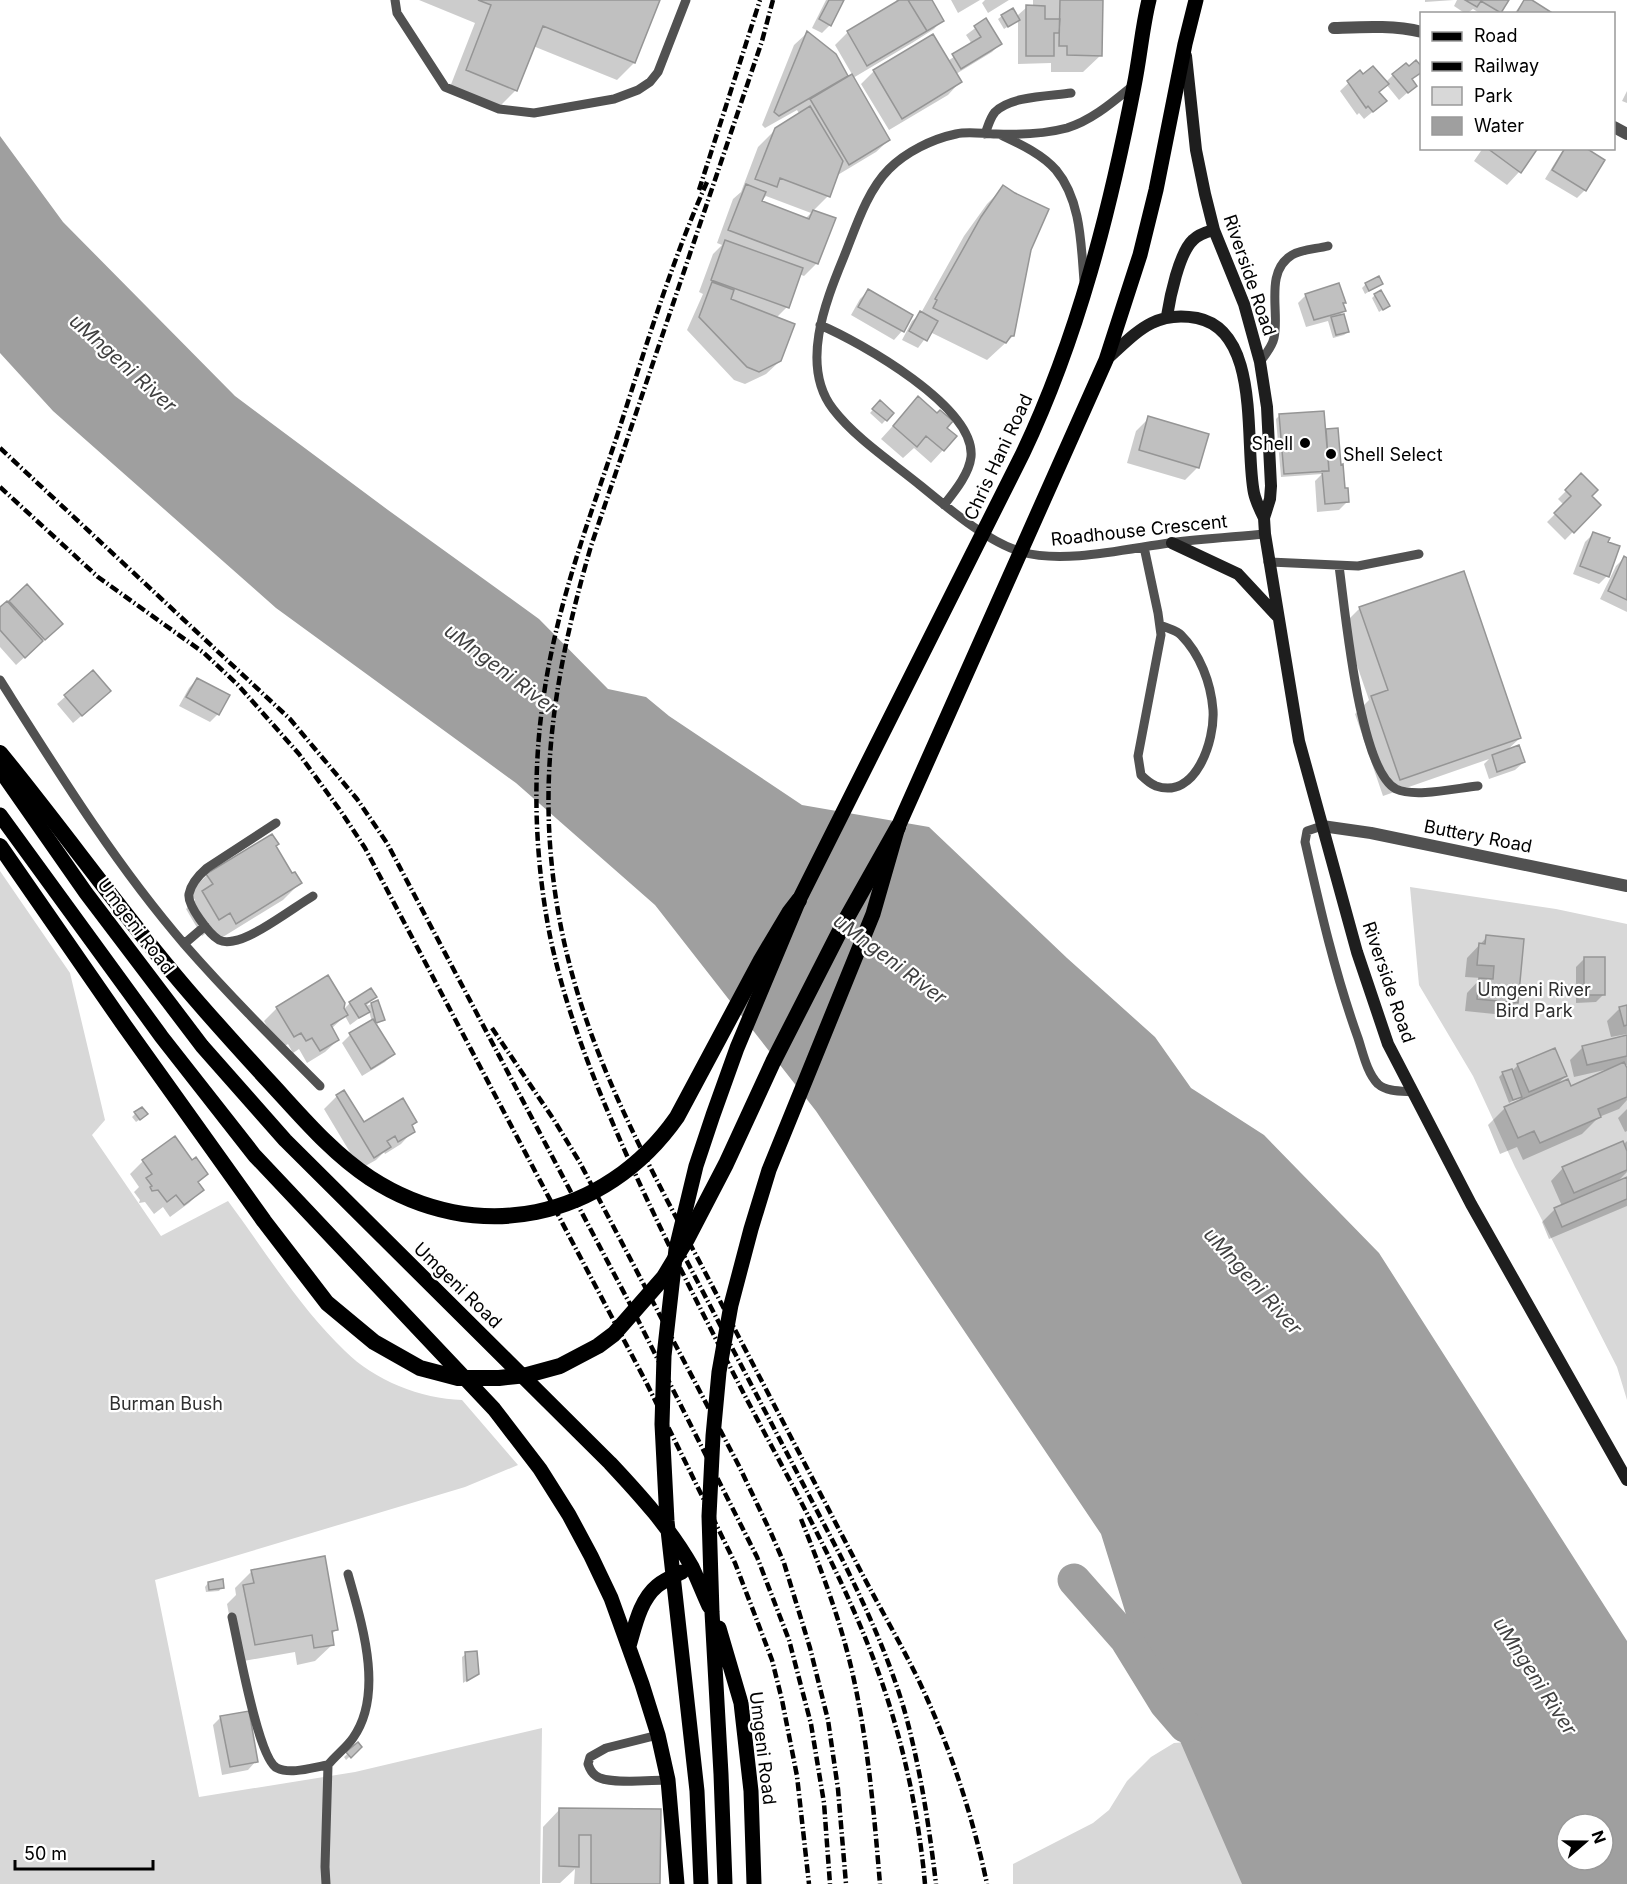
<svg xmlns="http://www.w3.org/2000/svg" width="1627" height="1884" font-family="Inter,sans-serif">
<rect width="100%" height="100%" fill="#fff"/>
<path fill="#d8d8d8" d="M0,871L70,973L105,1120L92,1135L161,1236L228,1201C265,1251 300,1308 345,1351C374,1380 421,1399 462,1400L518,1465L465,1487L155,1580L199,1797L355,1772L542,1728L540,1884H0Z
M1410,887L1556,909L1627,924V1400L1617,1367L1515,1167L1473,1076L1419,985Z
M1187,1742L1252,1884H1013V1864L1093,1823L1109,1810L1127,1781L1151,1757L1174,1743Z"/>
<path fill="#9f9f9f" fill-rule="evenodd" d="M0,136L63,222L235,396L388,510L539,619L608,689L646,697L669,716L802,805L929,827L1067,958L1155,1037L1191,1088L1264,1135L1379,1253L1627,1641V1884H1242L1128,1621L1101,1534L816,1111L655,905L516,783L276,608L53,411L0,353ZM1567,1824H1603V1860H1567Z"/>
<path fill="#0003" fill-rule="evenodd" d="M419,0H659L634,63L617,80L533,46L516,90L499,107L450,87L475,23Z
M826,0H842L830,25L822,33L812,28Z
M896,0H930L942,20L934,29L912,43L853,78L889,140L876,152L836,176L828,196L813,211L817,263L804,276L799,274L787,307L776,318L780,361L766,374L745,384L734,380L687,330L703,294L699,292L713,254L722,245L717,243L733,199L741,192L758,147L776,129L800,115L797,110L765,128L762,125L794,45L807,33L834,55L848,79L853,76L835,45L848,32L898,3ZM766,196L811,213L805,219L760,202Z
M951,0H980L958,13Z
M985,0H1009L988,13L982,3Z
M1033,0H1101V55L1083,72H1051V63L1018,64V15L1027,7H1033Z
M1425,0H1454L1425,2Z
M1457,0H1507L1499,14H1481L1473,9L1466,14L1454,6Z
M1524,0H1529L1552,14H1514Z
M1002,16L1018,20L1004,29L998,19Z
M986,20L1000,44L992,52L956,74L960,82L948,95L889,130L861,84L874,71L948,61L972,44L966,35Z
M1408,68L1422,70L1411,80L1415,86L1399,100L1386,84L1377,93L1376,109L1364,119L1359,113L1357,115L1340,91L1360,72L1363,76L1385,83L1393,75Z
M1627,91V103L1622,101Z
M1483,148H1536L1519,172L1507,185L1474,161Z
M1564,148H1584L1585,190L1577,198L1545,179Z
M1004,187L1030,250L1013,336L987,360L930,332L918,348L902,340L912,321L921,313L964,236L987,204Z
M1366,284H1381L1365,294L1362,288Z
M868,291L911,315L902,331L894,340L851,315L860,299Z
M1306,295L1344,302L1342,305L1344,311L1338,317L1348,332L1344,335L1333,338L1328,321L1306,327L1298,303Z
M1375,295L1388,306L1379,312L1372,298Z
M918,398L937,415L945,428L943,450L931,463L914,448L903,458L881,439Z
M880,402L892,413L882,424L870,413Z
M1280,415L1325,432L1326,430L1347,502L1339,510L1317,512L1315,481L1322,474L1281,477L1276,419Z
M1149,418L1198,467L1185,480L1127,463L1136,431Z
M1581,476L1590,496L1599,505L1565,540L1547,522L1564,505L1558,499Z
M1593,534L1607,576L1599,584L1573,574L1585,542Z
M1624,558L1627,559V612L1600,599L1616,566Z
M27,586L52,632L16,665L0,647V609Z
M1360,608L1520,738L1505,752L1524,762L1515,770L1489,779L1484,764L1489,759L1383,796L1355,714L1369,700L1343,625Z
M93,672L101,699L73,723L57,704Z
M197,679L218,714L210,722L179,706L189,688Z
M274,847L292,875L300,883L283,900L218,940L212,929L202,936L186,909L195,900L190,892L207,875Z
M1487,937L1517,1002L1504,1015L1465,1011L1467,993L1481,978L1465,977L1467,958Z
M1584,959L1604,994L1596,1002L1576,1003V967Z
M375,997L366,1006L377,1002L383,1020L375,1025L393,1054L385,1062L362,1076L342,1043L350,1035L372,1022L369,1011L350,1025L345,1016L331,1029L338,1040L325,1052L307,1063L299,1049L293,1053L288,1044L280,1049L264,1021L277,1008L342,1011L350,1003Z
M1627,1006V1034L1611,1037L1607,1021L1620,1008Z
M1627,1037V1065H1624L1627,1072V1100L1619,1109L1599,1117L1582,1134L1523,1160L1517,1147L1500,1154L1488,1125L1505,1108L1521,1100L1519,1097L1509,1103L1499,1077L1503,1073L1511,1072L1518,1065L1555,1050L1566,1076L1555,1086L1570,1088L1609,1069L1574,1077L1570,1060L1583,1047Z
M337,1096L363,1124L410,1126L413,1131L401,1144L385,1154L384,1152L376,1160L360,1169L324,1109Z
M1627,1109V1131L1625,1132L1618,1118Z
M135,1114L142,1118L136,1122L132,1117Z
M174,1138L202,1190L189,1203L170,1217L163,1207L154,1214L145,1202L139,1203L140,1200L134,1192L139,1187L130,1174L143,1161Z
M1627,1141V1172L1616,1183L1627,1179V1206L1549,1239L1542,1222L1555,1209L1562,1206L1551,1181L1563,1168L1623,1145Z
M252,1571L337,1629L331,1635L333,1644L315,1661L297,1665L295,1652L238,1662L227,1604L236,1595L235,1588Z
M208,1583L222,1587L219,1591L206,1592L205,1587Z
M466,1654L477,1674L463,1683L462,1657Z
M221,1717L256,1761L248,1770L222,1775L213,1725Z
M358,1744L360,1747L346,1760L344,1757Z
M560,1809L658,1884H574L575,1869L560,1883H542L543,1827Z"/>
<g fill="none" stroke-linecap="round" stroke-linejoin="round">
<path stroke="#9f9f9f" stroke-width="33" d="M1074,1580L1126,1639L1166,1704L1185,1726"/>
</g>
<path fill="#c0c0c0" stroke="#959595" stroke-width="1.5" d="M478,0H660L635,63L543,26L517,91L466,70L491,5Z
M829,0H844L831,26L819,19Z
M899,0H908L927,31L867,66L847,31Z
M908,0H932L944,21L927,31Z
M1060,0H1103L1102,56L1067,55V46H1059Z
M1465,0H1509L1501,13L1481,1L1477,7Z
M1524,0H1532L1554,14H1516Z
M1026,5L1045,6V19H1060L1059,33H1054V56H1026Z
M1013,8L1020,20L1008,27L1001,15Z
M986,18L1002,44L961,69L952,54L981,37L974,26Z
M807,31L836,54L848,76L779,116L774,112Z
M933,34L962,82L902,119L873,70Z
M1416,60L1422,67V72L1412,79L1417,86L1408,93L1392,74L1406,63L1409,66Z
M1373,66L1389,84L1379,92L1387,101L1373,112L1368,106L1366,108L1347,81L1360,70L1363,74Z
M852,74L890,140L849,165L810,99Z
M810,106L843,161L830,197L780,178L777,187L755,179L775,128Z
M1487,148H1538L1521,173Z
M1565,148H1586L1605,160L1586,191L1552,170Z
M746,184L766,192L762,201L809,219L813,210L836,218L818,264L728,230Z
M1003,185L1015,193L1049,209L1031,250L1014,336H1011L1006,343L933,308L937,300L935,299L981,217Z
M725,240L803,268L789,308L711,280Z
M1379,276L1383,284L1369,291L1365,283Z
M712,282L734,290L731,299L795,324L781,361L759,372L747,367L699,317Z
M1339,283L1346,303H1343L1346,311L1314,320L1305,294Z
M868,289L913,315L904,332L858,307Z
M1381,290L1390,306L1383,310L1374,294Z
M920,311L938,321L927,341L909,331Z
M1344,314L1349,332L1336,335L1331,317Z
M918,396L937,413L940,410L953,421L947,428L957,436L944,451L926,436L917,447L893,426Z
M880,400L894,413L887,421L872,409Z
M1324,411L1329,471L1284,474L1279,414Z
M1148,416L1209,434L1199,468L1139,450Z
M1338,428L1341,465L1343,464L1345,488H1348L1349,502L1325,504L1322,471H1329L1326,429Z
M1581,473L1598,490L1592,496L1601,505L1574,533L1554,513L1571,496L1565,490Z
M1593,532L1610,538L1608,542L1620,546L1609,577L1580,566Z
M1624,556L1627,558V600L1608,591Z
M1464,571L1521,738L1400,780L1371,696L1388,690L1359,607Z
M27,584L63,624L45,640L9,601Z
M7,601L43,641L25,658L0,630V607Z
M93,670L111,691L82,716L64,695Z
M197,678L230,695L219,715L186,697Z
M1519,745L1525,762L1497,772L1492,755Z
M272,834L279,844L276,846L292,873L295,872L302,883L236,924L230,913L219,920L202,891L213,884L206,874Z
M1486,935L1524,939L1518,1003L1477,999L1479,978L1493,979L1494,966L1477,965L1479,943L1485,944Z
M1584,957H1605V995H1584Z
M328,975L345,1003L344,1008L348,1015L331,1025L339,1040L320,1051L312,1038L306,1041L301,1033L294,1037L276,1007Z
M371,988L377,997L365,1004L370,1012L359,1018L349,1002Z
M378,1000L385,1020L376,1023L371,1003Z
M1627,1005V1025L1624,1026L1619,1007Z
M373,1019L395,1054L371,1069L349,1033Z
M1627,1035V1056L1587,1065L1582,1046Z
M1555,1048L1567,1076L1529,1092L1517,1064Z
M1624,1062L1627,1068V1097L1598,1109L1601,1117L1540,1143L1534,1131L1518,1138L1504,1107L1568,1079L1571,1086Z
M1512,1069L1522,1097L1513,1100L1502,1072Z
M344,1090L364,1122L403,1098L417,1122L412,1125L415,1132L398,1142L395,1136L387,1141L391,1147L374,1158L336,1095Z
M142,1107L148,1114L140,1120L134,1112Z
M175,1136L192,1160L196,1157L208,1174L198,1182L204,1190L184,1205L176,1195L167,1202L158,1190L152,1191L150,1187L152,1186L146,1178L152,1174L142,1160Z
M1623,1141L1627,1151V1170L1574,1193L1562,1167Z
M1627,1177V1199L1562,1227L1554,1208Z
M325,1556L338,1630L332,1631L334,1645L314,1648L312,1635L255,1645L243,1585L254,1583L251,1570Z
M223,1579L224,1588L209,1590L208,1582Z
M477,1651L479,1674L467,1681L465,1652Z
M249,1711L258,1762L230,1767L220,1716Z
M358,1742L362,1747L351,1758L346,1752Z
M559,1808L661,1809L660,1884H591V1835H579V1867L559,1866Z"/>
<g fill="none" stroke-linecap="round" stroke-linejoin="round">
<path stroke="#515151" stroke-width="9" d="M395,0L397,13L445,87L499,109L534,113L614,99L638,90L650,82L658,72L686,0
M1135,84C1114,101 1093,120 1067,128C1044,134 1019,135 996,134C983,134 969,131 956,134C932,139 906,152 889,169C866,192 855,230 843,259C825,303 800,366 833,409C855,438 893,463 921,486C948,508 989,543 1022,552C1063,564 1126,549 1169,543C1200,539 1233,537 1265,534
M985,134C988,126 990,118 995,112C1010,96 1050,96 1071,93
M1001,135C1020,144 1042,154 1056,170C1081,200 1081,244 1084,281
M820,325C860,342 976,407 971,457C969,474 955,491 944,505
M1260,362C1265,355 1272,347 1274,338C1280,312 1264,272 1292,255C1302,249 1317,249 1328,246
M1144,547L1158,613L1161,635L1138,756L1141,775C1145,779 1151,784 1156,786C1196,800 1215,740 1213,710C1211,683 1200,654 1181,635C1176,630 1166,628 1160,625
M1268,562L1358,566L1419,554
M1339,566C1345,608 1359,770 1396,789C1415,798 1457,788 1478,786
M0,680C57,770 115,864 185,945C228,994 274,1040 320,1086
M276,823L207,868C199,875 191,883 189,894C187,905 209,934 219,940C223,942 228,942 233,941C254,938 293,908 313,896
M1322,826L1307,831L1305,842C1320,908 1335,974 1358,1038C1363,1053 1367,1073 1378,1084C1387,1092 1402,1091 1414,1092
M184,944L205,926
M232,1617C238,1643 258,1759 277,1768C291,1775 314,1767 328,1765
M658,1735L606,1748L590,1757L588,1764C590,1770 594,1776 600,1778C615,1784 651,1780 668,1780
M326,1884L325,1867L328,1765C336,1755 346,1748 353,1738C385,1693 361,1621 348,1574"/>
<path stroke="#515151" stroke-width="12" d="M1334,28C1363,27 1393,25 1422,32
M1614,127L1627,134
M1322,826L1371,833L1627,886"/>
<path stroke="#1e1e1e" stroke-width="12" d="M1186,56L1196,150L1205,194L1214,230L1244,304L1260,362L1267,407L1271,486L1270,499L1264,518L1265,534L1299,741L1357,952L1388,1044L1471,1204L1627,1480
M1167,316C1170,297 1179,253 1193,240C1199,234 1207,232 1214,230
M1107,359C1136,333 1154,310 1197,318C1262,331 1244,445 1254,493C1256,502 1260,510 1264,518
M1172,543L1238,574L1277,616"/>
<path stroke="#000" stroke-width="15" d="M0,770L86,893L202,1046L285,1140L610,1463C640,1495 670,1528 692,1567C698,1580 703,1593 709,1606
M0,815L161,1036L255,1156L494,1409L540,1469L569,1515L591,1556L611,1598L642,1684L658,1735L668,1780L677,1884
M719,1628L741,1703L751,1791L754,1884
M629,1646C635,1626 640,1600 657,1586C664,1580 674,1576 682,1572
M701,1884L697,1791L667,1521L662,1424L664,1356L676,1249L696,1166L713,1115L737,1048L799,900L1023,453C1078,337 1110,210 1134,86C1140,57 1142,28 1149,0
M725,1884L721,1774L712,1612L709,1516L713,1436L719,1372L731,1305L751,1229L769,1170L873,914L898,827L1106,360L1140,255L1156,190L1185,44L1196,0"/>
<path stroke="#000" stroke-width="16" d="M0,753C59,825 113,901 173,973C202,1008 233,1042 264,1076C297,1111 329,1151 370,1178C476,1247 605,1220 677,1117L761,960L789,913L799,900
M0,846L124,1025L264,1221L327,1303L374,1342L420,1368L458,1378H499L527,1375L560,1366L598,1346L614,1334L664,1277L687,1239L726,1164L773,1062L845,921L898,827"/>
<path stroke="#000" stroke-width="4.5" stroke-dasharray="9 3 1.5 3" stroke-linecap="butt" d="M773,0L762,41L591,546C560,653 540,755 552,867C567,1019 637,1143 707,1276C757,1372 807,1468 857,1564C877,1603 899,1640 918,1679C949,1744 972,1813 987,1884
M707,182C670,265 644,353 616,439C587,525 555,611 543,701C532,778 535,860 550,936C566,1013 596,1086 628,1158C664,1238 704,1316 744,1394C789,1480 837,1564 872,1655C900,1728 918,1806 925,1884
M699,190L760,0
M0,448L290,719L357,799L387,843L631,1306L757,1557L789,1640L811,1724L824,1803L830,1884
M0,487L98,577L204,653L238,685L299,754L342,813L365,848L646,1382L735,1563L772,1660L782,1700L797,1776L809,1884
M492,1028L554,1120L579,1161L739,1466L771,1533L784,1563L810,1648L828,1720L838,1789L846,1884
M679,1246L839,1553C864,1603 888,1655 904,1709C920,1766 929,1825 936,1884
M801,1519C821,1569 840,1619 852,1671C868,1741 874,1813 880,1884"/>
</g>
<g fill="#000" stroke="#fff" stroke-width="2">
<circle cx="1305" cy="443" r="6"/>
<circle cx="1331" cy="454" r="6"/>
</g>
<g text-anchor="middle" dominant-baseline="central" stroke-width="4.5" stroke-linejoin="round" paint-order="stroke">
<g font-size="18" fill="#000" stroke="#fff">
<text transform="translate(1250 275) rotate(71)">Riverside Road</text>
<text transform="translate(998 457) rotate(-65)">Chris Hani Road</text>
<text transform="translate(1139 530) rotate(-6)">Roadhouse Crescent</text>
<text transform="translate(1478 836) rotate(11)">Buttery Road</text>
<text transform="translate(136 926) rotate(53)">Umgeni Road</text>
<text transform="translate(1389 982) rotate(71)">Riverside Road</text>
<text transform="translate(458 1285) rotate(44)">Umgeni Road</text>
<text transform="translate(763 1748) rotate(83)">Umgeni Road</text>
</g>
<g font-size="18" fill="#000" stroke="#fff" text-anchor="end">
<text x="1293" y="443">Shell</text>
<text x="1343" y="454" text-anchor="start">Shell Select</text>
</g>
<g font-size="18" fill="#2f2f2f" stroke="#fff">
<text x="1534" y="989">Umgeni River<tspan x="1534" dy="21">Bird Park</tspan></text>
<text x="166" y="1403">Burman Bush</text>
</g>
<g font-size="20" font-style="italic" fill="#404040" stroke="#fff">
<text transform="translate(123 363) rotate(42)">uMngeni River</text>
<text transform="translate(501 669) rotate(37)">uMngeni River</text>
<text transform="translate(890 959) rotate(37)">uMngeni River</text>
<text transform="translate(1253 1281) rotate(48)">uMngeni River</text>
<text transform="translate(1535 1676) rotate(57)">uMngeni River</text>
</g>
</g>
<rect x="1420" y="12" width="195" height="138" fill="#ffffff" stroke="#999999" stroke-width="1.5"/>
<rect x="1432" y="32" width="30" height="9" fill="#000000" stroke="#999999" stroke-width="1.5"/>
<text x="1474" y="42" font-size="18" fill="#000000">Road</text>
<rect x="1432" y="62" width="30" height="9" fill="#000000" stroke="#999999" stroke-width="1.5"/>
<text x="1474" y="72" font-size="18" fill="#000000">Railway</text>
<rect x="1432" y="87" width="30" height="18" fill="#d8d8d8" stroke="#999999" stroke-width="1.5"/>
<text x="1474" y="102" font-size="18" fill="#000000">Park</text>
<rect x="1432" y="117" width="30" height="18" fill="#9f9f9f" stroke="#999999" stroke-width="1.5"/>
<text x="1474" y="132" font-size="18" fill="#000000">Water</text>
<g transform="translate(1585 1842) rotate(70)"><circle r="28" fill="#ffffff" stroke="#999999" stroke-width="1.5"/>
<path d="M0-4.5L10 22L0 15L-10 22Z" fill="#000000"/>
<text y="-9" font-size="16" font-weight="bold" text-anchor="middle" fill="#000000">N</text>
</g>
<path d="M15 1860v9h138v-9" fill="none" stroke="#000000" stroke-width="3"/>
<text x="24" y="1860" font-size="18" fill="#000000" stroke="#ffffff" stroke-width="4.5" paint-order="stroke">50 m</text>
</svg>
